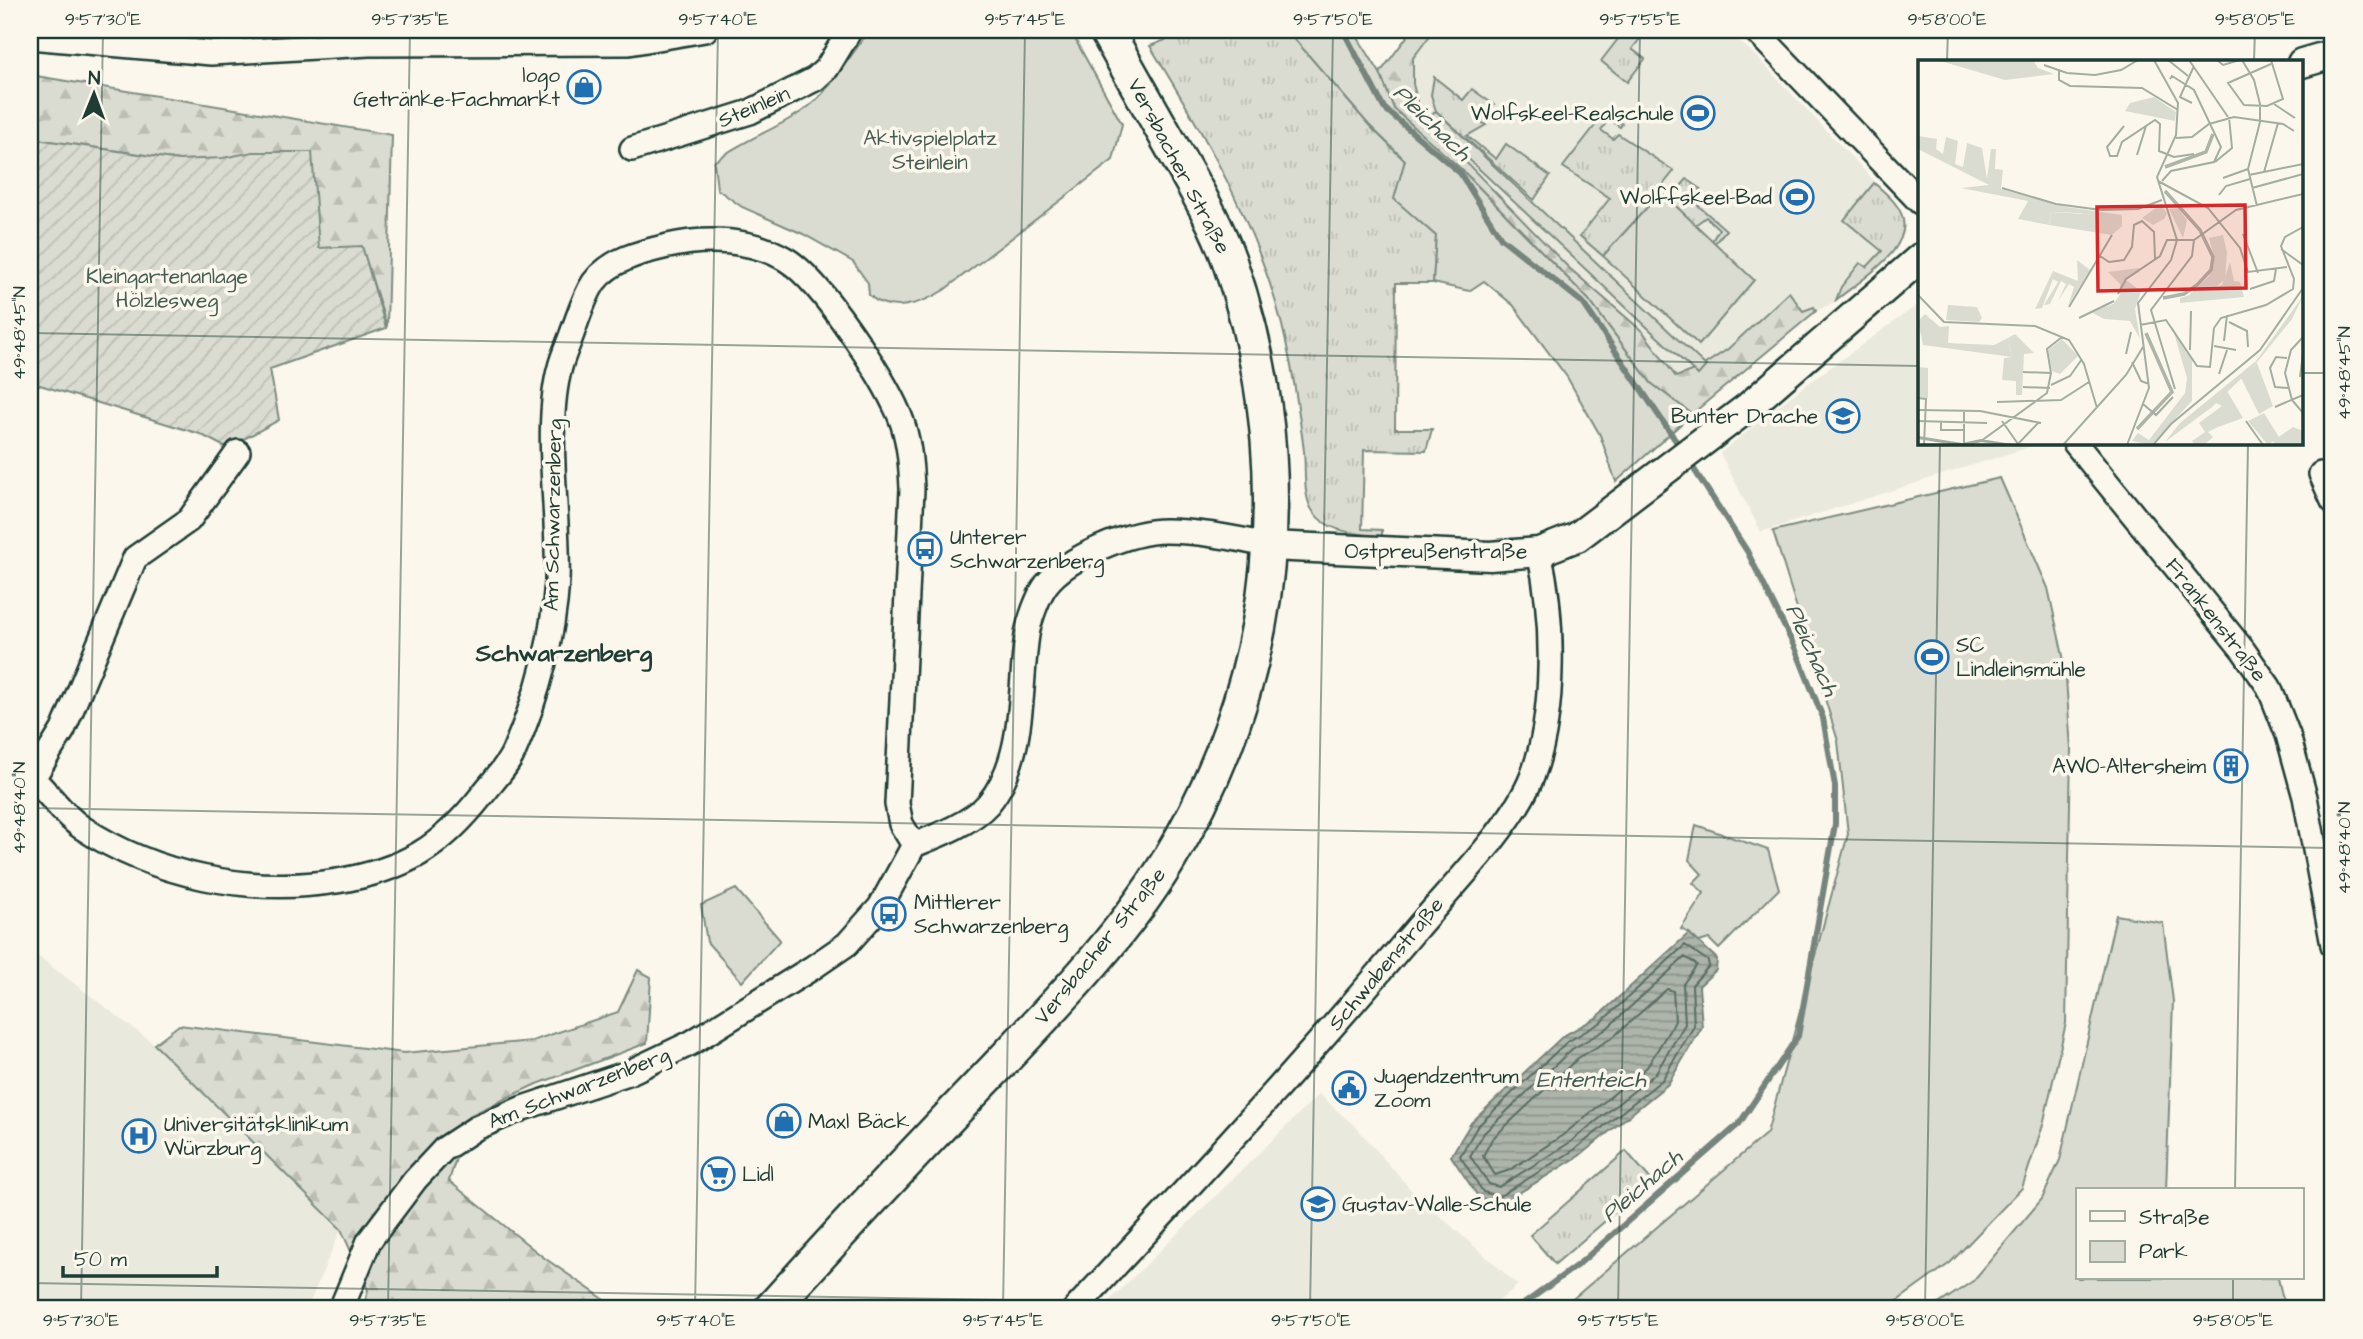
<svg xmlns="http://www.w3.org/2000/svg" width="2363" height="1339" font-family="'Architects Daughter',sans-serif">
<defs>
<pattern id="grass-tufts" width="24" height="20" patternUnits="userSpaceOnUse" patternTransform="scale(1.75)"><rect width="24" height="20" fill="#dbdcd1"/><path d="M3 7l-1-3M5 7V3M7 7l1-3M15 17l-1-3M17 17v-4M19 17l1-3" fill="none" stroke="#bcbeb4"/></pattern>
<pattern id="forest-firs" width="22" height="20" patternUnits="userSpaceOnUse" patternTransform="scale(1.75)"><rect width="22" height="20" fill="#dbdcd1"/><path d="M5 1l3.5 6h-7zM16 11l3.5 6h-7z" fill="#bcbeb4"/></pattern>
<pattern id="garden-furrows" width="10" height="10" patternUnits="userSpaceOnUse" patternTransform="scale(1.75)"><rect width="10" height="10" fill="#dbdcd1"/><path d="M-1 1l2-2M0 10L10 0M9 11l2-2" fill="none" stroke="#bcbeb4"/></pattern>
<pattern id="water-rules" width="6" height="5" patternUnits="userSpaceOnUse" patternTransform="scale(1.75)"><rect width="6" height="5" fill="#adb4aa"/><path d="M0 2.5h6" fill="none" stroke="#8c948b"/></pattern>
</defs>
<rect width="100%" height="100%" fill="#fbf7ec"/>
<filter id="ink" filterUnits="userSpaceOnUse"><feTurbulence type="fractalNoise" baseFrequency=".0143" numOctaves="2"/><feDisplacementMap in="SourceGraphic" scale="14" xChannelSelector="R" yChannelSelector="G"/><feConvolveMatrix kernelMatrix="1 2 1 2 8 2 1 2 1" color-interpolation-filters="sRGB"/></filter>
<g filter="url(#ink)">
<path fill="#eae9de" d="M1412,30H1725L1751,51L1899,207L1905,227L1896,251L1833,303L1816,311L1692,414L1652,384L1588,299L1462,170L1394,109L1380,73Z
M1920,303V443L2039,444L1761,532L1720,453L1799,390Z
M30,950L154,1044L341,1229L307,1309H30Z
M1319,1094L1357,1128L1412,1191L1518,1285L1489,1309H1101Z"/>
<path fill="url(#grass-tufts)" stroke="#7d8c82" stroke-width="2" d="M1191,30H1275L1293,37L1369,125L1405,161L1395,199L1436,236L1433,283H1396L1395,429H1432L1426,451L1364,450L1362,529L1382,530V537C1359,533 1330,534 1314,513C1302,497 1306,470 1304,451C1297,396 1288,337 1270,284C1243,200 1196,121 1150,46Z
M1625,30H1653L1651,33L1647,30L1632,49L1645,59L1627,82L1601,61Z
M1434,77L1463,100L1472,89L1494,105L1481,122L1486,125L1467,136L1496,159L1506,144L1550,176L1534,200L1436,111L1431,95Z
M1608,109L1622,124L1620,127L1609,119L1601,130L1613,139L1618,134L1674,171L1662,186L1674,194L1687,179L1701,189L1693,201L1726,230L1715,243L1712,241L1719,229L1706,217L1695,225L1661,192L1603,256L1580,236L1610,198L1563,167Z
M1874,183C1882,190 1891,197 1897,206C1924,244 1860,280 1836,300L1841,287L1860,263L1867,267L1882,251L1844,220Z
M1626,1151L1652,1181L1555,1264L1530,1235Z"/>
<path fill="url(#forest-firs)" stroke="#7d8c82" stroke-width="2" d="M1412,30H1434L1413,58V84L1421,116L1568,267L1643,332L1676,377L1699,368L1728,349L1789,292L1803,311L1814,307L1816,311L1692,414L1652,384L1588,299L1462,170L1394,109L1380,73Z
M30,75L392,135L387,327L362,247L320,248L179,160L30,138Z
M638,970L651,977L647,1043L532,1086L469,1116L449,1181L543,1257L618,1309H363L368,1290L341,1229L154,1044L179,1025L404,1053L532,1041L618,1012Z"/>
<path fill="#dbdcd1" stroke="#7d8c82" stroke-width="2" d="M870,30H1070L1122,124L1113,160L944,290C922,304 890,315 869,295L868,283L853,262L803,234L742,207L717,189L714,162C741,141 775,130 804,110C831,91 849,56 870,30Z
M1275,30H1353L1380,73L1394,109L1462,170L1588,299L1651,383L1692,414L1616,482L1600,435L1567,377L1513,305L1484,281L1469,291L1433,283L1436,236L1394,199L1405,160L1369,125L1293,37Z
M1436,111L1706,366L1698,375L1427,120Z
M1661,192L1754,280L1699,345L1603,256Z
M2000,478L2048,588L2065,665L2071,749L2066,1023L2043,1125L2022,1188L1950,1263L1886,1309H1561L1767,1133L1848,834L1838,741L1773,531Z
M1696,825L1768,850L1779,889L1719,949L1709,939L1696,943L1689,933L1681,929L1704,893L1693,883L1702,874L1689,860Z
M736,889L780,940L742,982L707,942L701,905Z
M2116,915L2163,923L2173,1001L2166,1190H2078V1278H2278L2285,1309H1931L1973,1281L2042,1199L2060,1160Z"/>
<path fill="url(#garden-furrows)" stroke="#7d8c82" stroke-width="2" d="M30,138L179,160L223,158L253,152H312L319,248L362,246L386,328L270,369L279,420L227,448L200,434L30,382Z"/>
<path fill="url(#water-rules)" stroke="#74847b" stroke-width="2" d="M1689,933L1717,959L1716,970L1699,986L1702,1027L1668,1084L1579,1156L1501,1204L1479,1198L1451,1156L1471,1123L1509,1087L1563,1036L1596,1018Z"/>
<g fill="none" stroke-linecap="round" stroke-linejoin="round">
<path stroke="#586d63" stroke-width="2" d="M1685,945L1708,961L1709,966L1692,985L1694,1026L1662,1080L1574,1150L1500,1196L1483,1192L1460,1156L1477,1127L1513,1092L1567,1042L1600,1023Z
M1685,957L1697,965L1683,984L1685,1024L1655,1074L1569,1143L1499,1187L1489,1184L1470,1156L1484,1133L1572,1049L1605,1030Z
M1667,989L1673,991L1675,1021L1647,1067L1563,1135L1510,1170L1495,1175L1483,1156L1492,1139L1578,1058L1612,1038Z"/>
<path stroke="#74847b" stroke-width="6" d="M1343,30L1384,108L1460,173L1501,238L1583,303L1680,447
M1517,1309L1580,1263L1739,1124L1798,1036L1835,824V786L1823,718L1796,650L1747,551L1688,460"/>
<defs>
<path id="minor" d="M1755,30L1920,202
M30,37L211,53L369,44L629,43L705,30
M632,149L750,112L815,79L827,68L850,30
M2075,443L2243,650L2269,687L2288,735L2305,797L2333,945
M2321,474L2333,501
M33,779C50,794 62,814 81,827C155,876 250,895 337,881C404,870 441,848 483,794C493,781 508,766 514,751C537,698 553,638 557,581C560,516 543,428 560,367C563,355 569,343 573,331C579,315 584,297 594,282C611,259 642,252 668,246C706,237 753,239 787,260C822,282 882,375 899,414C909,437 911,464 912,489L897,804L901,824L914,845
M30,783L63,730L135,558L189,520L238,452
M341,1309L369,1241L415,1180L444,1149L476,1128L523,1108L628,1073L691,1043L812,968L847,944L880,907L914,845C937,836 971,823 988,804C1026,759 1019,689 1027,635C1029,621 1038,596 1046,585C1067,557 1131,531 1165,531C1200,531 1236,538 1270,546
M1075,1309C1192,1184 1307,1059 1417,928C1451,888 1514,824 1532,777C1556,714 1554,616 1539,552"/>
<path id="tertiary" d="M2302,63L2333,54
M1270,546L1490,556L1539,552L1577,537L1747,408L1920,258"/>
<path id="secondary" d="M771,1309C844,1228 919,1148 995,1069C1055,1005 1121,938 1167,863C1280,678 1300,464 1229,260C1216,223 1195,188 1176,154C1152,112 1129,71 1106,30"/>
</defs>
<use href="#minor" stroke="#1f3d34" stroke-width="28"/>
<use href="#tertiary" stroke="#1f3d34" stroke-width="33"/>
<use href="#secondary" stroke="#1f3d34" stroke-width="38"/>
<use href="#minor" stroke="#fbf7ec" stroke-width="23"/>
<use href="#tertiary" stroke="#fbf7ec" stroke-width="28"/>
<use href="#secondary" stroke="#fbf7ec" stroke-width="33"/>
</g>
</g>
<path fill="none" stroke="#1f3d34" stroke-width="2" stroke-opacity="0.45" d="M1947,61L1948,30M2254,61L2255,30M30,333L1920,366M2302,373H2333M30,808L2333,848M2235,1190L2248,443M30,1283L1523,1309M81,1309L103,30M388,1309L410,30M695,1309L718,30M1003,1309L1025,30M1310,1309L1333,30M1618,1309L1640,30M1925,1309L1940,443M2233,1309V1278"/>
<defs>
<symbol id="shop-ring" viewBox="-11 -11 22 22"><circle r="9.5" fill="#fbf7ec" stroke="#1f6fb2" stroke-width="1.5"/><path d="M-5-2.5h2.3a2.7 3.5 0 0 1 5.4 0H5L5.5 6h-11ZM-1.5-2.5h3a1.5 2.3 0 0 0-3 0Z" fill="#1f6fb2"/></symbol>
<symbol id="stadium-ring" viewBox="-11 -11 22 22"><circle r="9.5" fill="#fbf7ec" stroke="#1f6fb2" stroke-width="1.5"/><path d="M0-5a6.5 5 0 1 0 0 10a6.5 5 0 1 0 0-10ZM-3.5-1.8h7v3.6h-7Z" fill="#1f6fb2"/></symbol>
<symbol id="school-ring" viewBox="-11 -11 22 22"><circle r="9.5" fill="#fbf7ec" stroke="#1f6fb2" stroke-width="1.5"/><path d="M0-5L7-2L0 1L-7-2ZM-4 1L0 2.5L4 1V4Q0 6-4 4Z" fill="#1f6fb2"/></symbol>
<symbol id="bus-ring" viewBox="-11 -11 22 22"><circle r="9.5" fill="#fbf7ec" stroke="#1f6fb2" stroke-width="1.5"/><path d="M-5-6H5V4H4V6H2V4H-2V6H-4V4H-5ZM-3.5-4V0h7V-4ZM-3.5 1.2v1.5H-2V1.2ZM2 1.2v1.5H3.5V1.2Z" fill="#1f6fb2"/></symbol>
<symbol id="building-ring" viewBox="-11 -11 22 22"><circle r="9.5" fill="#fbf7ec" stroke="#1f6fb2" stroke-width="1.5"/><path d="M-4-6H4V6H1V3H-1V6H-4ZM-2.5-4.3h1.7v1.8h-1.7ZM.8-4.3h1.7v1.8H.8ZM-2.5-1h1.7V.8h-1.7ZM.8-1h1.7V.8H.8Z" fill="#1f6fb2"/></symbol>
<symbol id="civic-ring" viewBox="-11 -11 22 22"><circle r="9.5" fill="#fbf7ec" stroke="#1f6fb2" stroke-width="1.5"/><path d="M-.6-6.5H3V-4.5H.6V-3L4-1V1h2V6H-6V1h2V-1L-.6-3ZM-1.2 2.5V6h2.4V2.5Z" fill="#1f6fb2"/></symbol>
<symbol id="hospital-ring" viewBox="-11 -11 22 22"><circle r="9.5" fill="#fbf7ec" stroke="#1f6fb2" stroke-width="1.5"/><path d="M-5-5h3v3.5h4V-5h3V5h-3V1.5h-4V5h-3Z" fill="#1f6fb2"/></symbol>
<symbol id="supermarket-ring" viewBox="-11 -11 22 22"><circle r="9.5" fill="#fbf7ec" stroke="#1f6fb2" stroke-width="1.5"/><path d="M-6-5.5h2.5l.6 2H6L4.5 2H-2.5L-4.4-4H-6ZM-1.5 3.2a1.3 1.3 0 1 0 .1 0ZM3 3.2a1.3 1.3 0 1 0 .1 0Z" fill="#1f6fb2"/></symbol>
</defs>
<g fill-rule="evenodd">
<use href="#shop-ring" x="565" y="68" width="38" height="38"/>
<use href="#stadium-ring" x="1679" y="94" width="38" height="38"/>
<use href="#stadium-ring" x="1778" y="178" width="38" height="38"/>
<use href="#school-ring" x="1824" y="397" width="38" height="38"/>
<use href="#bus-ring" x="906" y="530" width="38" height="38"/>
<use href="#stadium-ring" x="1913" y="638" width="38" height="38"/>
<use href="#building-ring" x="2212" y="747" width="38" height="38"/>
<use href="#bus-ring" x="870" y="895" width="38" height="38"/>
<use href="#civic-ring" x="1330" y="1069" width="38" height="38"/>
<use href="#shop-ring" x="765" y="1102" width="38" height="38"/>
<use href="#hospital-ring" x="120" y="1117" width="38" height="38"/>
<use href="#supermarket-ring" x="699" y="1155" width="38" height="38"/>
<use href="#school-ring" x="1299" y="1185" width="38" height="38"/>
</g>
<g text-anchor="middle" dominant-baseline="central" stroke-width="7" stroke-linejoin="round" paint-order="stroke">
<g font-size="21" fill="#1f3d34" stroke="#fbf7ec" text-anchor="start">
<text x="560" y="75" text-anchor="end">logo<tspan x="560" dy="24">Getränke-Fachmarkt</tspan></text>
<text x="1674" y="113" text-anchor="end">Wolfskeel-Realschule</text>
<text x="1772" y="197" text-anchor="end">Wolffskeel-Bad</text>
<text x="1818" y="416" text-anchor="end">Bunter Drache</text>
<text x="950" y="537">Unterer<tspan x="950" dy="24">Schwarzenberg</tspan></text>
<text x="1956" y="645">SC<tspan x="1956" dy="24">Lindleinsmühle</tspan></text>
<text x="2206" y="766" text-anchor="end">AWO-Altersheim</text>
<text x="914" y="902">Mittlerer<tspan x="914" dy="24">Schwarzenberg</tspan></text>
<text x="1374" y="1076">Jugendzentrum<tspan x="1374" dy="24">Zoom</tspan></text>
<text x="808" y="1121">Maxl Bäck</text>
<text x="164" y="1124">Universitätsklinikum<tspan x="164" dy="24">Würzburg</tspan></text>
<text x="742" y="1174">Lidl</text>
<text x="1342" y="1204">Gustav-Walle-Schule</text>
</g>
<g font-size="21" fill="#1f3d34" stroke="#fbf7ec">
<text transform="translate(754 107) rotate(-23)">Steinlein</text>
<text transform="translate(1179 166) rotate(62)">Versbacher Straße</text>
<text transform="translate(553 515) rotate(-89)">Am Schwarzenberg</text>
<text x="1436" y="551">Ostpreußenstraße</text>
<text transform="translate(2216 620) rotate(52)">Frankenstraße</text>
<text transform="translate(1100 946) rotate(-51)">Versbacher Straße</text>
<text transform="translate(1386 964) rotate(-50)">Schwabenstraße</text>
<text transform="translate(579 1088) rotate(-21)">Am Schwarzenberg</text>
</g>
<g font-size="21" fill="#455d53" stroke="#fbf7ec">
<text x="930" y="138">Aktivspielplatz<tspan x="930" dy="24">Steinlein</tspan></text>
<text x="167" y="276">Kleingartenanlage<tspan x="167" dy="24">Hölzlesweg</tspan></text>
</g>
<g font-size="23" font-style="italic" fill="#425b52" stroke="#fbf7ec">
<text transform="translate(1432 123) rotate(44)">Pleichach</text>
<text transform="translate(1812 650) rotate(66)">Pleichach</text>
<text x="1591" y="1080">Ententeich</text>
<text transform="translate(1642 1186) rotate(-41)">Pleichach</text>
</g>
<g font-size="24" font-weight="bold" fill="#1f3d34" stroke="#fbf7ec">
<text x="564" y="654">Schwarzenberg</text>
</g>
</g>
<g transform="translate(1918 60)">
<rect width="385" height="385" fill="#fbf7ec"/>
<path d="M260,148L269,160L265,178L251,149ZM159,200L172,210L150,246L156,227L151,224L140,241L148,224L143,221L132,244L126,245L140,222L135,219L124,248L117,249L135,211L160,221ZM339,303L355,346L341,354L323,318ZM346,353L361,377L350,385L330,361Z" fill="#dbdcd1"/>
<path d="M19,0H115L120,8L136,14L87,20ZM0,76L19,79L18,89L25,94L28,77L40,81L37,104L45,107L49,83L64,88L69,119L73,89H78L77,109L85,110L83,129L149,147L204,155V167L190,157L160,153L133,152L131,165L100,159L110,141L43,128L71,125L0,89ZM221,208V212L208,220L223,231L217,249L222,279L212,261L186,259L173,252L195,244L202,235V224L190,212ZM385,236L374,259L335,307L294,347L247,382L262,363L338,301ZM254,266L274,300V341L233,385L214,381L220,373L231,380L267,333L269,318Z" fill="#dbdcd1"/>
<path d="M236,37L258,52L257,61L207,51L212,43Z" fill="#dbdcd1"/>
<path d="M243,144L249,154L246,159L235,165L224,158ZM305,175L309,192L307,219L296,229L271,235L291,216L296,197L291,178ZM312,202L316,221L322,222L326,237L262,243V238L304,225ZM30,245L59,247L64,258L61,262L28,260ZM7,254L22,267L31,266L30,283L76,285L90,278L94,297L5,285L0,261Z" fill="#dbdcd1"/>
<path d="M133,152L199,156L203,167L194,175L131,165ZM97,274L116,293L106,294L104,335H98V321L84,320L86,298L94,297L90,278ZM144,279L160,296L142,314L134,311L130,290ZM0,307L10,308V338L0,337ZM309,331L325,358L300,367L290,372L295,377L286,385H277L274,381L287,372L281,363L304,346L296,342ZM375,367L385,371V384L358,385L355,381Z" fill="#dbdcd1"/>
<path fill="none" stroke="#adb4aa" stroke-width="3.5" d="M247,107L288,92L295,74M245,238L266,234L279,225L293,210L295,197L282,170L247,131M219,369L254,332L228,273"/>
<path fill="none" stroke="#a3ada2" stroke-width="2" d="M250,0L270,16M271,0L310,57M299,0L305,5L322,0M324,0L336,20L342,44V62L330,109L339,146M353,0L365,39L349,46L326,45L310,23L353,4M126,5L149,13L177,15L203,10L220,0M141,11V20L152,26L224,28L260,50M274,43L262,37L276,6M356,44L377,58M206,66L189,87L192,96H199L204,82L237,60L242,64L241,91L256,97L276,94M258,78L274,77L291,64L316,57L365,64L376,71M219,95L228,66M297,102L314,88L311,57M346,112L360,63M331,115L385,104M305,118L330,109M240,121L290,148L322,188L330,212L369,207M244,121L253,111L296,102L303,87L276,30L254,16L252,19M84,128L138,144L183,150L220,149L244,140M334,128L385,114M301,135L308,126L332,119M325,174L340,213M363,189L385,205M182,196L191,202L206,200L214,187L216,165L224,161L236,172L237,199M332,229L356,221L358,209M200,234L208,219L242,196L249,180H276L318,150L385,134M0,235L26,262L117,266L151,280L166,304L179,348M151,247L194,175M161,258L196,241M311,262L329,271L330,287M222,265L248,260L279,306L292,307L296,268L303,258L348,245L375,229L376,219L363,186L367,177L385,167M385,277L373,290L367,313L374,340L385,353M306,281L309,255M296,286L318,290M272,290L273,251M208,294L213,272M369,298L358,297L352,308L357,327L370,328M214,302L223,321L231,324M105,312L133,313M301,314L309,290M382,317L385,294M133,325L152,316L164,299M105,327L132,328M257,329L233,250L274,196L276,180M0,338L8,339L6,385M79,342L143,340L171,322M225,344L238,355L255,337M357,347L385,335M0,350L62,351L123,363M0,361L69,363M23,361V370H46M84,361L100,384L121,362M328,361L345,385M0,377L44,384L63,380L94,385M0,378L43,385M63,381L90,385M46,383V351M47,385L63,381L129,333L133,313L129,289L144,277M145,385L208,315L225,287M209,385L231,328L220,243L253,200L259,180L239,117L258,75L260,43L236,0M235,385L253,364L342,290L385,228"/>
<path fill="#d62828" fill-opacity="0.15" stroke="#d62828" stroke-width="3.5" d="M327,145L328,228L180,231L179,147Z"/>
<rect width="385" height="385" fill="none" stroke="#1f3d34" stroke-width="3.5"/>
</g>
<rect width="2363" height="1339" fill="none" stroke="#fbf7ec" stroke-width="77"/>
<rect x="2076" y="1188" width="228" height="91" fill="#fbf7ec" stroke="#a3ada2" stroke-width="2"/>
<rect x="2090" y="1211" width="35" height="10" fill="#fbf7ec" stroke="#a3ada2" stroke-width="2"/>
<text x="2139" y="1224" font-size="21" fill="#1f3d34">Straße</text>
<rect x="2090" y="1241" width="35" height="21" fill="#dbdcd1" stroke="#a3ada2" stroke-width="2"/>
<text x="2139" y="1258" font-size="21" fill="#1f3d34">Park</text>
<g transform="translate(94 94) rotate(1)" stroke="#fbf7ec" stroke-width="5" paint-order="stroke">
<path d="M0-5L12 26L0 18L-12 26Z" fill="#1f3d34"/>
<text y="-10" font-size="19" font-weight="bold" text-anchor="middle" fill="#1f3d34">N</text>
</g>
<path d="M63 1266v10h154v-10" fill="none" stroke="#1f3d34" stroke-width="3.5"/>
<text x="74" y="1266" font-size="21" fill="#1f3d34" stroke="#fbf7ec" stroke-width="5" paint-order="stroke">50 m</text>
<rect x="38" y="38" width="2286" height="1262" fill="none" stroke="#1f3d34" stroke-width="2.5"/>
<g font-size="18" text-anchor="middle" fill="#1f3d34">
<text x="103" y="25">9°57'30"E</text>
<text x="410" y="25">9°57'35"E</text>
<text x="718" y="25">9°57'40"E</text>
<text x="1025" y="25">9°57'45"E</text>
<text x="1333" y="25">9°57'50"E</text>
<text x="1640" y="25">9°57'55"E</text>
<text x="1947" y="25">9°58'00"E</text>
<text x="2255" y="25">9°58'05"E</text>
<text transform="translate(19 333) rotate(-90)" y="6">49°48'45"N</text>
<text transform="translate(2344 373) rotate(-90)" y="6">49°48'45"N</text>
<text transform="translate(19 808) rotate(-90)" y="6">49°48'40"N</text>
<text transform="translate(2344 848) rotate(-90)" y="6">49°48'40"N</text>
<text x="81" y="1326">9°57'30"E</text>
<text x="388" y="1326">9°57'35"E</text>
<text x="696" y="1326">9°57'40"E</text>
<text x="1003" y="1326">9°57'45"E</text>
<text x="1311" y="1326">9°57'50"E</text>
<text x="1618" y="1326">9°57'55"E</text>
<text x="1925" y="1326">9°58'00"E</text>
<text x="2233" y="1326">9°58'05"E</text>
</g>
</svg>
